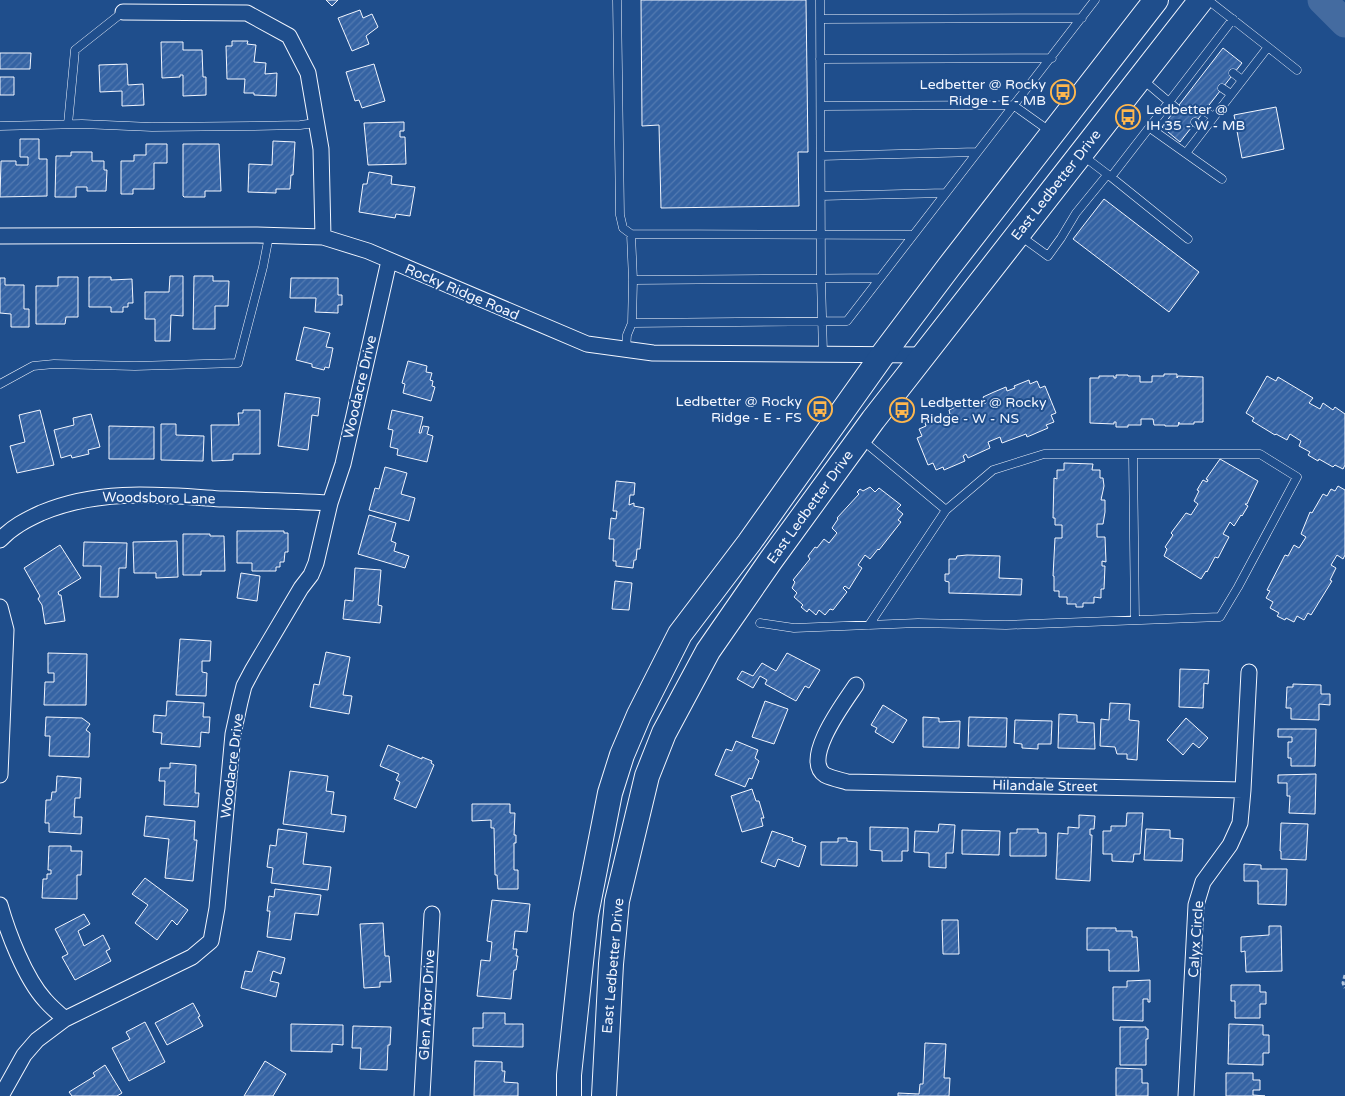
<svg xmlns="http://www.w3.org/2000/svg" width="1345" height="1096" font-family="'Varela Round',sans-serif">
<defs>
<pattern id="building-hatch" width="6" height="6" patternUnits="userSpaceOnUse" patternTransform="scale(1.25)"><rect width="6" height="6" fill="#3563a3"/><path d="M-1 1l2-2M0 6l6-6M5 7l2-2" fill="none" stroke="#537ab1"/></pattern>
</defs>
<rect width="100%" height="100%" fill="#1f4e8c"/>
<g fill="none" stroke-linecap="round" stroke-linejoin="round">
<path stroke="#446ba0" stroke-width="29" d="M1322,0L1345,23"/>
</g>
<path fill="url(#building-hatch)" stroke="#f2f6ff" d="M326,0H338L332,6Z
M641,0H806L808,152H798L799,206L661,208L659,125L642,126Z
M360,10L363,18L372,14L378,27L366,36L369,44L352,51L338,18Z
M232,41H248L247,44L256,45L254,62L266,63L265,74L277,73L276,96L254,95V93H244L245,79H227L226,46H232Z
M161,42H183V50H202L203,77H206V95L183,96V75H180V77L162,78Z
M1223,48L1242,63L1180,142L1162,127Z
M0,53H31L30,69H0Z
M127,64L128,85L143,84L144,105L122,106V91L100,92L99,65Z
M374,64L385,101L362,108L359,100L355,101L346,72Z
M0,77H14V95H0Z
M1276,107L1284,149L1242,158L1234,115Z
M404,122V131H400V137H405L406,164L368,165L364,123Z
M20,139H39V159H47V196L0,197L1,161H16V165H28V157H20Z
M273,141L295,142L293,175H291L290,189H276V193L248,192L249,164L272,165Z
M146,144H167V163H154V189H133V194H121V161H134V155H146Z
M183,144H219L221,191H205V197H184L183,196Z
M71,152H92V161H104V170H107L106,191H87V187H76V197H55L56,156H71Z
M369,172L392,176L391,184L415,187L410,216L396,214L395,218L359,212L363,184H367Z
M1104,199L1199,272L1169,312L1073,239Z
M170,276H183V316L171,315L170,341H155V319H145V292H169Z
M194,276H213V281H229L228,306H215V329H193Z
M58,277H78V317H66L65,324H36V286H58Z
M89,277H111V280L132,279L133,303H128V307H123V312H111V307H89Z
M0,278H5V285H24V309H29V327H11V314L0,313Z
M291,278H338V295H342V305H338V313L315,312L316,298H290Z
M304,327L330,333L326,347L333,348L329,368L325,367L324,370L312,367V364L296,360Z
M408,361L427,366L426,372L432,373L430,380L433,381L432,386L435,387L431,401L403,393L405,384L402,383Z
M1164,374H1177V378L1178,376L1203,377V422H1194V424H1179V422L1178,426H1165V425H1154L1153,419H1141V425H1128V427H1116V422H1114V424L1090,423V378H1099V376H1114V378H1116V375H1128V376H1140V382H1152V376H1164Z
M1267,376L1276,381L1278,377L1313,398L1309,403L1320,409L1323,403L1333,410L1335,407L1345,414V465L1343,469L1335,465L1333,467L1319,459L1318,461L1308,455L1310,452L1299,446L1301,441L1290,434L1287,440L1276,434L1275,435L1252,421L1254,418L1246,413Z
M1029,380L1030,384L1037,381L1040,388L1045,386L1056,413L1051,415L1054,422L1046,425L1048,428L1027,437L1026,434L1002,443L1000,437L988,442L990,448L968,458L966,454L963,456L965,461L944,470L943,467L936,470L933,463L928,465L917,438L922,436L919,429L926,426L925,423L950,414L949,410L960,405L961,407L972,402L974,408L986,403L983,397L994,392L1006,387L1007,391L1015,388L1014,386Z
M285,393L320,398L318,416L312,415L308,450L278,446Z
M40,410L54,465L17,473L10,446L25,442L19,415Z
M243,410H260V454H233V460L212,461L211,425H239L238,413H243Z
M392,410L423,417L419,433H421L423,426L429,427L427,434L433,436L427,462L397,455L398,449L390,447L393,430L388,429Z
M91,414L100,447L88,450L89,454L72,458L71,455L61,458L54,430L74,425L73,418Z
M161,424H176V435L204,436L203,461L161,460Z
M109,426L154,427V459H109Z
M1220,459L1258,481L1247,504H1245L1248,506L1242,516L1241,515L1234,526L1230,522L1223,534L1229,537L1218,558L1215,557L1207,572L1206,571L1201,579L1164,556L1167,549L1165,547L1173,535L1171,533L1186,513L1191,515L1198,504L1194,501L1199,491L1197,490L1203,480L1207,482L1208,480L1206,479Z
M1064,463L1093,464L1092,470H1100V478H1103L1104,486L1101,500H1105V512L1103,524H1097V537H1105L1106,562L1102,561V566H1105L1104,589H1101V598L1094,597V603H1083V607H1076V604H1067V597H1059V591H1054V576H1053L1055,538H1062V525H1055V518H1053L1054,478L1057,479V470H1064Z
M385,467L407,473L401,494L415,498L409,521L369,510L375,488L379,489Z
M616,481L635,483L634,495H630L629,505L634,503V506L644,508L640,549H637L636,560H634L633,568L616,566V561H613L614,539H609L611,518L616,519L617,511H613Z
M1338,486L1345,490V555L1343,559L1337,555L1331,565L1336,568L1330,580L1332,581L1311,615L1308,613L1304,620L1297,616L1294,622L1286,618L1285,620L1277,616L1279,613L1270,608L1273,602L1266,598L1270,591L1267,590L1285,555L1288,556L1294,545L1299,548L1306,537L1301,534L1310,512L1312,513L1323,494L1327,496L1331,489L1335,491Z
M870,487L875,492L879,488L901,505L897,509L903,514L898,520L901,522L879,550L878,549L870,559L865,555L858,565L862,568L849,589L845,586L843,588L847,592L833,610L830,609L825,615L819,610L816,615L809,609L807,612L801,607L803,605L794,597L797,593L792,588L795,582L793,580L810,559L808,556L815,547L817,548L824,539L829,543L837,533L832,528L838,519L837,518L859,494L857,492L860,489L863,491Z
M369,515L396,523L391,541L396,543L394,551L409,556L405,568L358,554Z
M237,531H284V533H288V552H285L284,562H280V567H276V571H252V563H237Z
M183,534H210V536H224L225,571H201V575H183Z
M177,541L178,577L156,578V573H134L133,542Z
M84,542L127,543L126,568H119L118,597H100L101,566H83Z
M60,545L81,578L58,592L59,595H61L65,621L45,624L42,605L38,599L40,596L24,568Z
M967,555L1000,556L999,578L1022,579L1021,595L949,593V582L945,581V574H949V559H956L957,556Z
M355,568L381,570L378,605L382,606L380,623L343,619L345,600L353,601Z
M241,573L260,576L257,601L237,598Z
M615,581L632,583L629,610L612,609Z
M180,639L211,641L210,661H202V672L207,673L206,696L176,695Z
M326,652L350,657L343,695L352,696L349,714L310,707L314,684L319,685Z
M48,653L87,654L86,705H44L45,682H54V673H48Z
M787,653L820,670L809,688L805,686L796,701L765,684L767,680L760,676L753,688L737,679L742,671L753,676L762,663L776,671Z
M1180,669L1209,670L1208,684L1204,683L1203,708L1179,707Z
M1293,684L1321,685V694H1330V705L1319,704V720L1291,719V708H1286L1287,687H1293Z
M167,701L204,703L203,717H210L209,733L201,732L200,747L161,744L162,733L153,732L154,715L166,716Z
M765,701L788,709L774,744L752,737Z
M1110,703L1130,704L1129,720L1139,721L1137,760L1127,759V754H1117L1115,747L1100,746L1101,719L1109,720Z
M883,705L907,720L893,743L875,732L877,728L871,725Z
M1059,714L1077,715V722L1094,723L1095,749L1058,748Z
M46,717L82,718L90,724L86,730L90,733L89,757L49,756L50,736H45Z
M923,717L939,718V722L960,721L959,748L923,747Z
M969,717L1007,718L1006,747L968,746Z
M1186,718L1208,738L1199,748L1193,743L1183,755L1167,740Z
M1015,720L1052,721L1051,744H1038V749L1022,748V744L1014,743Z
M1278,729H1316L1315,766H1291V758H1288V742H1292V737H1278Z
M736,741L758,750L755,758L759,761L752,779L749,778L745,787L715,775L726,749L732,751Z
M388,745L422,759V757L432,761L431,763L434,765L416,808L394,799L400,782L396,780L399,774L380,766Z
M170,763L196,765L195,793H199L198,807L164,805L165,781H159L160,768H170Z
M290,771L328,776L326,791L334,792L331,814L346,816L344,832L283,824Z
M1316,774L1315,814L1289,813L1290,796H1287V783H1278V775Z
M57,776L81,778L80,798H75L74,817H82L81,834L49,832V823H45L46,800H51L52,792H56Z
M752,789L756,801H759L764,818H761L763,826L742,832L731,796Z
M472,804H510V813H515L514,835H516V843H514V870H518V889H498L497,875H495L494,828H491V820L472,821Z
M1127,813H1143L1140,854H1134L1133,862L1112,861V854H1103V831H1111V826H1126Z
M1079,815L1095,816L1094,829H1090V835H1092L1090,881L1056,879L1058,833L1068,834V827L1079,828Z
M146,816L195,821L194,840H197L193,881L165,878L169,839L144,836Z
M1281,823L1308,824L1306,860L1281,859V851H1280Z
M939,824L955,825L953,853H946V868L929,867V853L914,852L915,831L938,832Z
M870,827L908,828V851H902V861H882V851L870,850Z
M278,829L307,833L303,864L331,867L328,890L271,883L273,868L267,867L270,845L276,846Z
M1017,829H1038V833H1046V856H1010V833H1017Z
M1146,829L1170,830V838L1183,839L1182,861L1144,860Z
M962,830L1000,831L999,855L962,854Z
M772,831L793,838L792,841L806,846L799,867L778,859L775,867L761,862Z
M838,838H847V841L857,842V866L821,865V842H838Z
M49,846H71V851H82L81,875H77V899L42,898L43,879H47V874H51V870H48Z
M1244,864L1261,865V869H1287L1286,905L1258,904V881H1244Z
M145,878L188,910L177,925L172,920L157,940L135,923L148,905L132,894Z
M275,889L321,895L318,915L295,913L291,940L267,937L270,911H267L269,896L274,897Z
M492,900L530,904L527,932L515,931L513,949H517L516,956H518L516,970H514L511,999L477,996L481,960L490,961L492,942L487,941Z
M84,914L90,924L78,931L84,946L103,935L110,949L106,951L111,961L75,980L62,957L68,954L55,929Z
M942,920H958L959,954H943Z
M383,923L385,956H389L391,982H380V987L364,988L360,924Z
M1269,926H1281L1282,971L1246,972L1245,951L1241,952V937L1269,935Z
M1087,928H1116V931H1132V937H1137L1139,971H1109V950H1087Z
M258,951L285,958L281,974L273,971L270,981L279,983L276,997L241,988L245,971L252,972Z
M1150,980V1002H1148V999H1143V1021L1113,1020V987H1127V981Z
M1231,985H1260V992H1266V1004H1260V1018H1235V1001H1231Z
M193,1003L200,1016L198,1017L203,1026L167,1045L155,1023Z
M483,1013H505V1024H523V1047L473,1046V1028H483Z
M145,1022L165,1062L129,1081L112,1048L130,1039L126,1032Z
M291,1024L343,1025V1045L332,1044V1052L291,1051Z
M1229,1024L1263,1025V1035H1269V1053H1263V1065L1228,1064Z
M353,1026L391,1027L390,1045H388L387,1070L360,1069L361,1048H352Z
M1120,1027H1146V1029H1148V1039H1146V1065H1120Z
M925,1043L946,1044L944,1078H950L949,1096H898V1093L919,1094L920,1084H923Z
M265,1061L286,1074L273,1096H244Z
M475,1061L502,1062V1071H505L504,1082L518,1083V1096H474Z
M105,1065L122,1093L117,1096H72L69,1092L95,1076L93,1073Z
M1116,1068L1142,1069V1083H1148V1096H1116Z
M1226,1073H1253V1080H1260V1090H1253V1095L1265,1096H1226Z"/>
<g fill="none" stroke-linecap="round" stroke-linejoin="round">
<defs>
<path id="service" d="M617,0L620,215L623,228L631,234L633,280
M820,0L821,279L823,353
M1208,0L1268,47
M820,19L1082,18
M820,59L1052,58
M1233,73L1242,80
M1142,79L1169,102L1233,19
M1222,88L1231,94
M821,106L1013,105L1051,132
M1204,111L1214,117
M1195,122L1204,129
M68,124L75,50L123,12
M0,126L82,124L152,127L253,126L300,125L316,123
M1150,128L1222,179
M1186,153L1268,47L1297,70
M1082,155L1111,177L1169,102L1176,108
M821,156L977,152
M1111,177L1188,239
M821,196L945,193
M631,234L913,235
M1019,235L1048,256L1061,238L1076,213L1107,175
M632,323L847,321L1095,0
M626,349L627,335L632,323L633,280L880,278
M0,384L33,366L54,364L135,366L238,363L263,267L269,236
M861,439L946,510
M1133,455L1135,620
M760,623L794,628L918,623L1006,625L1220,617L1238,587L1297,477L1260,454H1044L993,470L946,510L869,625"/>
<path id="minor" d="M123,12L247,13L289,36L308,73L321,149L323,237
M0,236L257,235L323,237L368,251L587,344L653,353L923,355
M0,540C12,527 26,520 41,513C100,488 161,495 223,499C258,500 294,501 330,503
M0,607L6,630L0,775
M856,685C846,700 801,759 825,775C831,778 840,780 847,782L1243,790
M0,905C8,933 25,978 45,1000C51,1007 58,1013 65,1019
M1,1096L24,1055L37,1040L65,1019L192,957L211,941L217,908L233,734L240,702L244,686L253,669L301,588L311,575L316,563L330,503L343,464L389,261
M422,1096L432,914
M1186,1096L1196,905L1203,882L1230,845L1240,823L1243,790L1249,672"/>
<path id="primary" d="M569,1096V1075L586,915L610,793L622,755L639,715L680,634L749,543L884,353L948,268L1156,0
M604,1096L611,964L617,901L647,776L664,733L708,651L771,560L873,420L1201,0"/>
</defs>
<use href="#service" stroke="#f2f6ff" stroke-width="9"/>
<use href="#minor" stroke="#f2f6ff" stroke-width="17"/>
<use href="#primary" stroke="#f2f6ff" stroke-width="26"/>
<path stroke="#b3c4dc" stroke-width="3" stroke-dasharray="4 2.5" stroke-linecap="butt" d="M1345,975L1343,983L1345,988"/>
<use href="#service" stroke="#1f4e8c" stroke-width="8"/>
<use href="#minor" stroke="#1f4e8c" stroke-width="15"/>
<use href="#primary" stroke="#1f4e8c" stroke-width="24"/>
</g>
<defs>
<symbol id="bus-ring" viewBox="-11 -11 22 22"><circle r="9.5" fill="#1f4e8c" stroke="#ffb74d" stroke-width="1.5"/><path d="M-5-6H5V4H4V6H2V4H-2V6H-4V4H-5ZM-3.5-4V0h7V-4ZM-3.5 1.2v1.5H-2V1.2ZM2 1.2v1.5H3.5V1.2Z" fill="#ffb74d"/></symbol>
</defs>
<g fill-rule="evenodd">
<use href="#bus-ring" x="1049" y="78" width="28" height="28"/>
<use href="#bus-ring" x="1114" y="103" width="28" height="28"/>
<use href="#bus-ring" x="806" y="395" width="28" height="28"/>
<use href="#bus-ring" x="888" y="396" width="28" height="28"/>
</g>
<g text-anchor="middle" dominant-baseline="central" stroke-width="4" stroke-linejoin="round" paint-order="stroke">
<g font-size="14" fill="#f2f6ff" stroke="#1f4e8c" text-anchor="end">
<text x="1046" y="84">Ledbetter @ Rocky<tspan x="1046" dy="16">Ridge - E - MB</tspan></text>
<text x="1146" y="109" text-anchor="start">Ledbetter @<tspan x="1146" dy="16">IH 35 - W - MB</tspan></text>
<text x="802" y="401">Ledbetter @ Rocky<tspan x="802" dy="16">Ridge - E - FS</tspan></text>
<text x="920" y="402" text-anchor="start">Ledbetter @ Rocky<tspan x="920" dy="16">Ridge - W - NS</tspan></text>
</g>
<g font-size="14" fill="#f2f6ff" stroke="#1f4e8c">
<text transform="translate(1056 185) rotate(-52)">East Ledbetter Drive</text>
<text transform="translate(462 292) rotate(23)">Rocky Ridge Road</text>
<text transform="translate(360 387) rotate(-77)">Woodacre Drive</text>
<text transform="translate(159 498) rotate(1)">Woodsboro Lane</text>
<text transform="translate(810 507) rotate(-54)">East Ledbetter Drive</text>
<text transform="translate(232 766) rotate(-83)">Woodacre Drive</text>
<text transform="translate(1045 786) rotate(1)">Hilandale Street</text>
<text transform="translate(1196 939) rotate(-86)">Calyx Circle</text>
<text transform="translate(613 966) rotate(-85)">East Ledbetter Drive</text>
<text transform="translate(427 1005) rotate(-87)">Glen Arbor Drive</text>
</g>
</g>
</svg>
